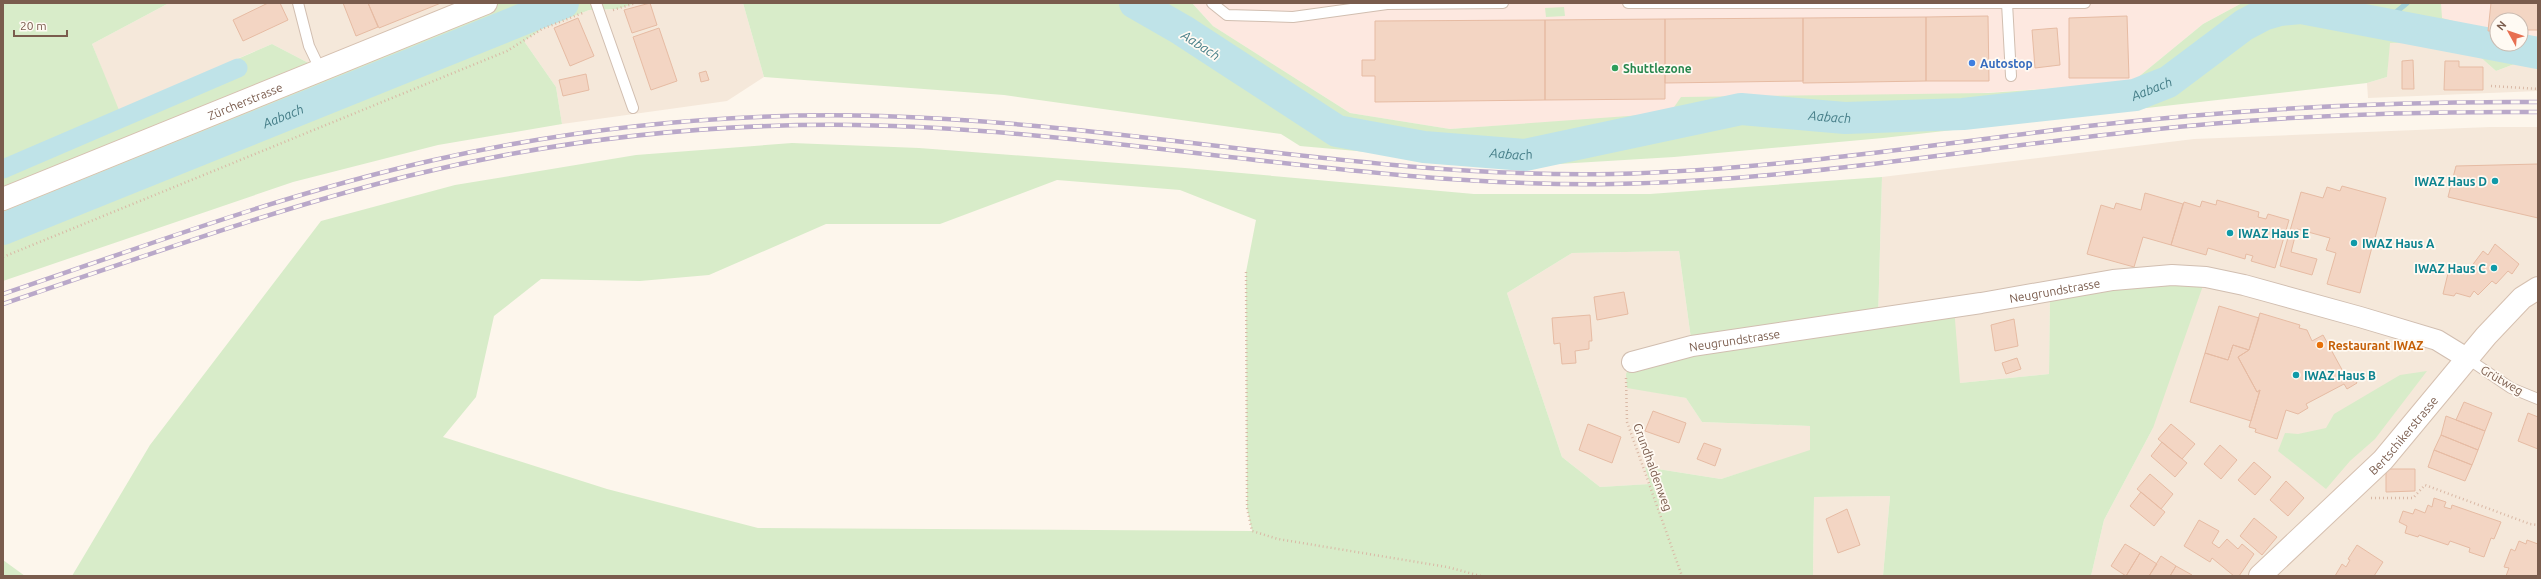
<svg xmlns="http://www.w3.org/2000/svg" width="2541" height="579" font-family="Ubuntu,sans-serif">
<rect width="100%" height="100%" fill="#fdf6ec"/>
<path fill="#f5e8da" d="M169,3H486L320,69L272,44L118,110L92,44Z
M636,3H743L764,77L727,101L562,124L556,87L524,41L542,29L589,10L618,9Z
M2442,42L2447,52L2478,55L2496,71L2517,63L2538,67V91L2368,98L2367,83L2387,77L2389,43Z
M2490,127H2538V576H2091L2104,520L2153,428L2050,292L2049,374L1960,383L1878,319L1882,177L2194,139Z
M1679,251L1692,346L1627,387L1686,398L1702,422L1810,426V451L1721,479L1645,467L1651,484L1600,487L1562,457L1507,293L1572,253Z
M1890,496L1883,576H1813L1814,497Z"/>
<path fill="#fde8e0" d="M1192,3H2242L2203,24L2131,83L1450,129L1350,113L1213,26Z
M2441,3H2538V42L2521,38V20H2497V33L2441,18Z"/>
<path fill="#d8ecc9" fill-rule="evenodd" d="M3,3H169L92,44L119,110L272,44L320,69L486,3H636L618,9L589,10L542,29L524,41L556,87L562,124L438,145L293,182L3,281Z
M743,3H1192L1213,26L1350,113L1450,129L1670,113L1681,97L1988,93L2131,83L2203,24L2242,3H2441L2442,18L2497,33V44H2521V38L2538,42V67L2517,63L2496,71L2478,55L2447,52L2442,42L2390,43L2387,77L2367,83L1883,138L1674,157L1525,166L1300,146L1281,134L1004,95L764,77Z
M1564,7L1565,16L1546,17L1545,8Z
M792,143L919,148L1185,168L1474,194H1650L1882,177L1878,319L1954,307L1960,383L2049,374L2050,292L2206,277L2153,428L2104,520L2091,576H1883L1890,496L1814,497L1813,576H72L150,445L321,221L455,185L636,155ZM1057,180L1180,190L1256,220L1246,272L1247,508L1252,531L758,528L607,489L443,437L476,397L494,316L541,279L640,281L709,275L826,224H940ZM1679,251L1692,346L1632,362L1626,374L1627,388L1686,398L1702,422L1810,426V450L1721,479L1645,467L1650,484L1600,487L1562,457L1507,293L1572,253Z
M2427,371L2375,439L2350,461L2326,489L2278,451L2285,433L2298,434L2326,428L2334,414L2400,375Z
M3,560L25,576H3Z"/>
<g fill="none" stroke-linecap="round" stroke-linejoin="round">
<path stroke="#a5d3da" stroke-width="5.5" d="M2383,23L2407,3"/>
<path stroke="#bfe3e8" stroke-width="19" d="M3,169L238,68"/>
<g stroke="#bfe3e8" stroke-width="32">
<path id="s1" d="M1135,3L1182,30L1337,131L1424,147L1525,155L1741,109L1845,118L1963,114L2135,95L2168,82L2244,25L2263,15L2280,10L2301,8L2538,53"/>
<path id="s2" d="M3,229L563,3"/>
</g>
</g>
<path fill="#f3d5c3" stroke="#e6bba3" d="M268,3H280L288,20L243,41L233,20Z
M343,3H368L378,27L356,36Z
M368,3H441L379,28Z
M650,3L657,25L632,33L624,10Z
M2491,3H2538V30H2521V20H2497V31H2488Z
M1988,16L1989,81H1926V17Z
M2127,16L2129,78H2069V18Z
M1926,17V81L1803,83V18Z
M578,18L594,56L570,66L554,28Z
M1803,18V81L1665,83V19Z
M1665,19V99L1545,100V20Z
M1545,20V100L1375,102V76H1362V60H1375V21Z
M659,28L677,81L651,90L633,37Z
M2057,28L2060,65L2035,68L2032,30Z
M2413,60L2414,89H2402V61Z
M2445,61H2459V67H2483V90H2444Z
M706,71L709,80L701,82L699,73Z
M586,74L589,90L563,96L559,80Z
M2538,164V218L2448,197L2456,166Z
M2342,186L2386,198L2375,238L2380,239L2377,248L2372,247L2360,293L2327,284L2336,253L2326,250L2330,238L2297,229L2291,252L2317,259L2312,275L2280,266L2301,192L2323,198L2327,187L2340,191Z
M2145,193L2183,204L2171,245L2143,237L2134,267L2087,254L2101,205L2114,209L2116,203L2141,210Z
M2217,200L2259,212L2258,217L2266,219L2268,214L2289,220L2275,268L2251,261L2253,256L2246,254L2245,259L2208,248L2206,255L2171,245L2184,202L2200,207L2202,201L2216,205Z
M2495,244L2519,264L2512,274L2508,271L2496,284L2492,281L2478,295L2474,291L2470,297L2456,293L2454,296L2443,294L2450,265L2468,271L2483,251L2488,255Z
M1624,292L1628,314L1597,320L1594,297Z
M2219,306L2259,318L2249,350L2233,345L2228,360L2205,353Z
M2260,313L2300,325L2299,328L2307,330L2312,341L2323,335L2346,377L2351,374L2357,383L2347,389L2344,384L2306,404L2308,408L2298,414L2286,410L2277,439L2255,432L2256,429L2249,427L2260,390L2257,392L2238,357L2249,350Z
M1590,315L1592,341H1589V349L1575,351L1576,363L1562,364L1560,343L1554,344L1552,318Z
M2014,319L2018,346L1995,351L1991,325Z
M2233,345L2249,350L2238,357L2257,392L2260,390L2251,421L2190,402L2205,353L2228,360Z
M2017,358L2021,369L2006,374L2002,363Z
M2464,402L2492,413L2485,431L2456,420Z
M1653,411L1686,423L1679,443L1645,431Z
M2528,413L2538,417V449L2518,441Z
M2446,416L2485,431L2478,450L2441,435Z
M1588,424L1621,437L1612,463L1579,450Z
M2171,424L2195,444L2182,459L2158,439Z
M2441,435L2478,450L2472,465L2434,450Z
M2162,442L2187,463L2175,477L2151,456Z
M1704,443L1721,449L1715,466L1697,459Z
M2220,445L2237,460L2221,479L2204,464Z
M2434,450L2472,465L2465,481L2428,467Z
M2254,462L2271,477L2255,495L2238,480Z
M2386,469H2415V491L2386,492Z
M2150,474L2173,494L2161,509L2137,489Z
M2286,481L2304,498L2288,516L2270,500Z
M2141,492L2165,512L2154,526L2130,506Z
M2434,498L2446,502L2444,507L2451,509L2452,505L2501,522L2494,539L2491,538L2484,557L2469,552L2470,548L2450,541L2448,545L2419,535L2418,537L2405,533L2407,526L2399,522L2403,511L2413,514L2415,509L2425,513L2428,505L2432,507Z
M1847,509L1860,545L1838,553L1826,519Z
M2254,518L2277,537L2262,555L2240,536Z
M2199,520L2219,531L2212,543L2219,548L2227,539L2238,549L2242,544L2254,554L2239,576H2234L2212,558L2210,562L2184,546Z
M2527,540L2538,544V576H2506L2509,568L2504,567L2511,549L2515,551L2519,541L2526,544Z
M2125,544L2140,553L2126,576L2111,566Z
M2357,545L2383,562L2374,576H2335L2342,564L2346,567L2350,560L2348,559Z
M2140,553L2157,564L2149,576H2126Z
M2161,556L2176,566L2170,576H2149Z
M2176,566L2192,575L2191,576H2170Z"/>
<g fill="none" stroke-linecap="round" stroke-linejoin="round">
<defs>
<path id="lane" d="M298,3L309,46L320,69
M596,3L633,108
M1212,3L1227,15L1293,17L1387,4L1503,3
M1628,3H2085
M2007,3L2011,76
M2468,359L2511,388L2538,399"/>
<g id="street">
<path id="s3" d="M1632,362L1692,346L1981,303L2113,280L2172,275L2206,277L2244,285L2360,317L2437,340L2468,359"/>
</g>
<g id="secondary">
<path id="s4" d="M3,199L486,3"/>
<path id="s5" d="M2260,576L2383,460L2486,336L2522,298L2538,288"/>
</g>
</defs>
<use href="#lane" stroke="#d1beb0" stroke-width="12"/>
<use href="#street" stroke="#d1beb0" stroke-width="22"/>
<use href="#secondary" stroke="#d6c0b0" stroke-width="24"/>
<path stroke="#d9b8a5" stroke-width="2.5" stroke-dasharray="1 3" stroke-linecap="butt" d="M613,10L636,3
M2491,86L2538,89
M3,257L507,51L542,29L585,12
M1246,272L1247,508L1252,531L1278,539L1447,567L1481,576
M1626,378L1627,422L1682,576
M2371,498H2413L2425,485L2530,524L2538,525"/>
<use href="#lane" stroke="#fff" stroke-width="10"/>
<use href="#street" stroke="#fff" stroke-width="20"/>
<use href="#secondary" stroke="#fff" stroke-width="22"/>
<defs>
<path id="rail" d="M3,294C145,246 287,193 434,160C580,127 731,112 881,116C1126,123 1368,179 1613,174C1773,170 1930,145 2088,126C2238,109 2387,101 2538,102
M3,304C137,259 271,210 408,176C555,140 705,123 856,125C1109,129 1359,188 1613,184C1790,181 1964,150 2139,131C2272,116 2405,111 2538,112"/>
</defs>
<use href="#rail" stroke="#b9a8c9" stroke-width="4.5"/>
<use href="#rail" stroke="#fffaf3" stroke-width="3" stroke-dasharray="9" stroke-linecap="butt"/>
</g>
<circle fill="#3f7fe0" stroke="#fffaf3" stroke-width="1.5" cx="1972" cy="63" r="4"/>
<circle fill="#2e9e5b" stroke="#fffaf3" stroke-width="1.5" cx="1615" cy="68" r="4"/>
<g fill="#0f9aa8" stroke="#fffaf3" stroke-width="1.5">
<circle cx="2495" cy="181" r="4"/>
<circle cx="2230" cy="233" r="4"/>
<circle cx="2354" cy="243" r="4"/>
<circle cx="2494" cy="268" r="4"/>
<circle cx="2296" cy="375" r="4"/>
</g>
<circle fill="#e8710a" stroke="#fffaf3" stroke-width="1.5" cx="2320" cy="345" r="4"/>
<g text-anchor="middle" dominant-baseline="central" stroke-width="3.5" stroke-linejoin="round" paint-order="stroke">
<g font-size="12" font-weight="bold" fill="#366cbe" stroke="#fffaf3" text-anchor="start">
<text x="1980" y="63">Autostop</text>
</g>
<g font-size="12" font-weight="bold" fill="#27864d" stroke="#fffaf3" text-anchor="start">
<text x="1623" y="68">Shuttlezone</text>
</g>
<g font-size="12" fill="#7a5c4d" stroke="#fffaf3">
<text stroke="none"><textPath href="#s4" startOffset="261">Zürcherstrasse</textPath></text>
<text stroke="none"><textPath href="#s3" startOffset="429">Neugrundstrasse</textPath></text>
<text stroke="none"><textPath href="#s3" startOffset="105">Neugrundstrasse</textPath></text>
<text transform="translate(2502 380) rotate(30)">Grütweg</text>
<text stroke="none"><textPath href="#s5" startOffset="201">Bertschikerstrasse</textPath></text>
<text transform="translate(1653 467) rotate(70)">Grundhaldenweg</text>
</g>
<g font-size="12" font-weight="bold" fill="#0d838f" stroke="#fffaf3" text-anchor="start">
<text x="2487" y="181" text-anchor="end">IWAZ Haus D</text>
<text x="2238" y="233">IWAZ Haus E</text>
<text x="2362" y="243">IWAZ Haus A</text>
<text x="2486" y="268" text-anchor="end">IWAZ Haus C</text>
<text x="2304" y="375">IWAZ Haus B</text>
</g>
<g font-size="12" font-weight="bold" fill="#c56008" stroke="#fffaf3" text-anchor="start">
<text x="2328" y="345">Restaurant IWAZ</text>
</g>
<g font-size="13" font-style="italic" fill="#437c86" stroke="#fffaf3">
<text transform="translate(1201 45) rotate(33)">Aabach</text>
<text stroke="none"><textPath href="#s1" startOffset="1063">Aabach</textPath></text>
<text stroke="none"><textPath href="#s2" startOffset="302">Aabach</textPath></text>
<text stroke="none"><textPath href="#s1" startOffset="739">Aabach</textPath></text>
<text stroke="none"><textPath href="#s1" startOffset="415">Aabach</textPath></text>
</g>
</g>
<rect width="2541" height="579" fill="none" stroke="#7a5c4d" stroke-width="8"/>
<g transform="translate(2509 32) rotate(310)"><circle r="19" fill="#fffaf3" stroke="#cabbb1"/>
<path d="M0-3L7 15L0 10L-7 15Z" fill="#e76f51"/>
<text y="-6" font-size="11" font-weight="bold" text-anchor="middle" fill="#7a5c4d">N</text>
</g>
<path d="M14 30v6h53v-6" fill="none" stroke="#7a5c4d" stroke-width="2"/>
<text x="20" y="30" font-size="12" fill="#7a5c4d" stroke="#fffaf3" stroke-width="3" paint-order="stroke">20 m</text>
</svg>
